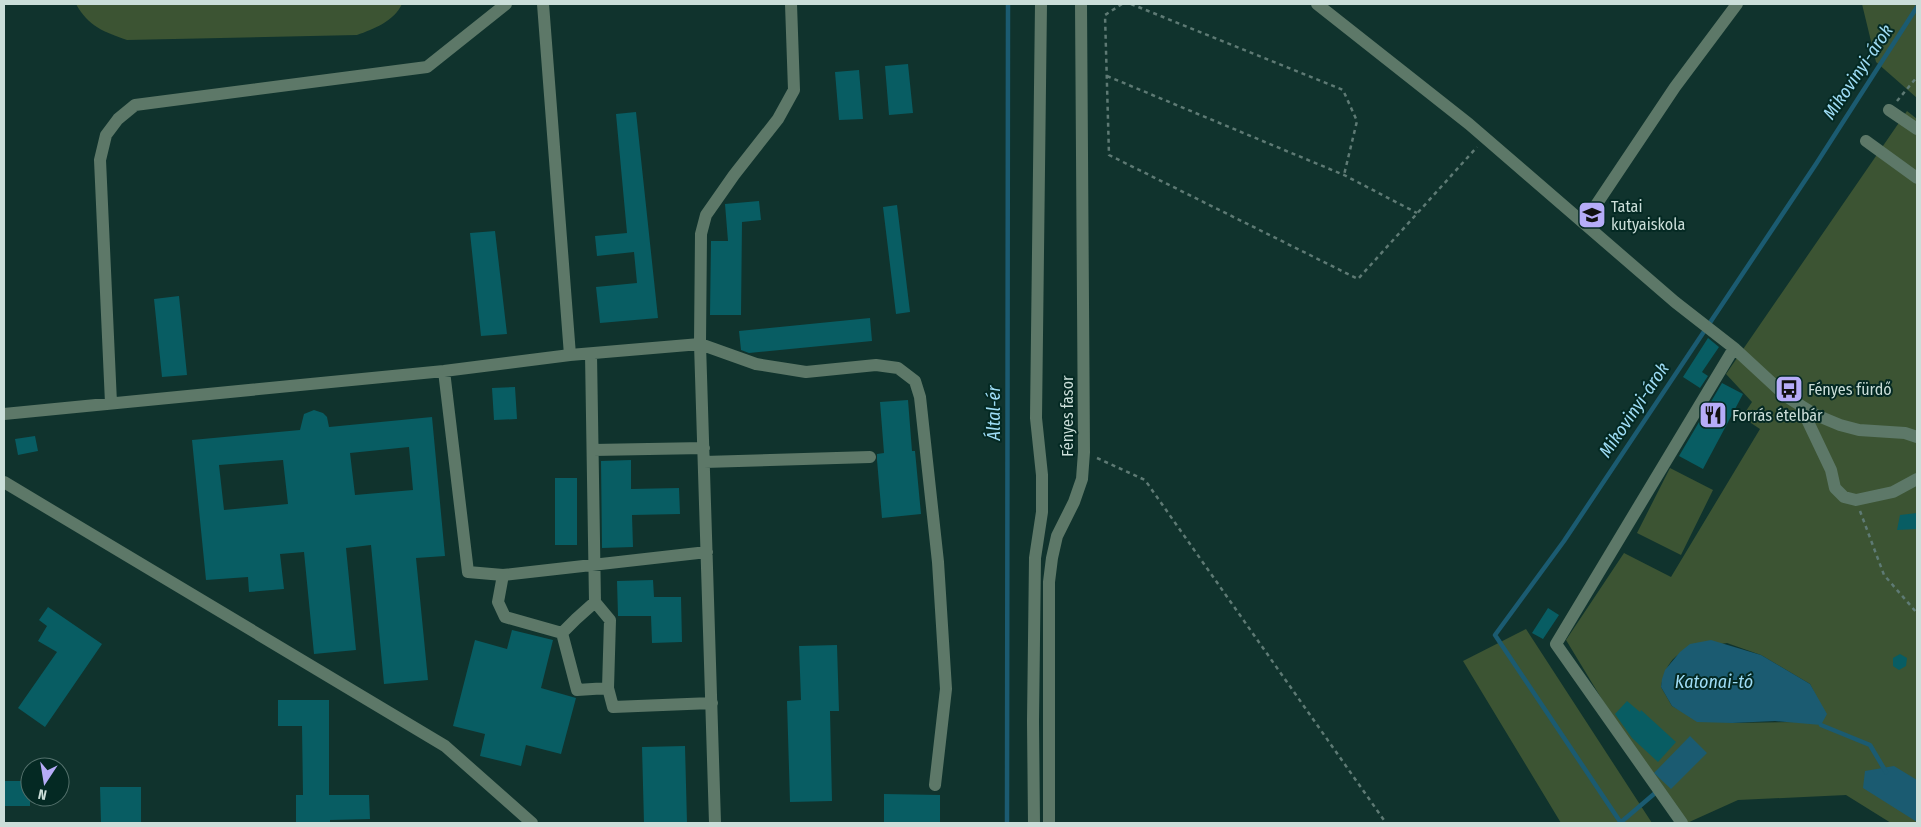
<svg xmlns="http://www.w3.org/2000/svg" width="1921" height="827" font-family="'Fira Sans Condensed',sans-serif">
<rect width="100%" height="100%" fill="#10332d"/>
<path fill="#3c5433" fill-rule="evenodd" d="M76,4H402C394,21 374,29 357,35L127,40C104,32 88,26 76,4Z
M1862,4H1917V98L1876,62Z
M1907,111L1917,119V823H1891L1846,795L1738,800L1687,823H1677L1566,640L1624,553L1671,577L1760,429L1742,417L1752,402L1726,374ZM1727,643L1761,655L1810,684L1821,706L1796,722L1732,723L1683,712L1672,706L1661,687C1670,645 1690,650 1727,643Z
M1670,468L1713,490L1681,555L1637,533Z
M1526,629L1652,823H1561L1463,661Z"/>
<path fill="#1b5b71" d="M1711,640L1761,655L1810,684L1827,714L1821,725L1775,721L1732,723L1697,722L1672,706L1661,687L1662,679L1665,670L1680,652L1690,644Z
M1690,736L1707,753L1671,789L1654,773Z
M1894,766L1917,780V822L1863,788L1865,771Z"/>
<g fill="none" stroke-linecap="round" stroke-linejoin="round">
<path stroke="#1b5b71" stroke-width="4.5" d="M1821,725L1870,745L1886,772
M1007,823L1008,4
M1620,823L1654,794
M1621,823L1495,635L1564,541L1816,164L1917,7"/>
</g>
<path fill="#085d63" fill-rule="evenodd" d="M908,64L913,113L889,115L885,66Z
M859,70L863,119L839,120L835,72Z
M636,112L658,318L600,323L596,287L637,283L634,252L597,256L595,236L627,233L616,114Z
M759,201L761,220L742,222L741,315H710L711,241H728L725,204Z
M897,205L910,312L896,314L883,207Z
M495,231L507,334L481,336L470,233Z
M179,296L187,375L162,377L154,299Z
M870,318L872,341L749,353L741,350L739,331Z
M1708,338L1719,347L1702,372L1708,376L1700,388L1683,377Z
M1722,383L1743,394L1703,469L1679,456Z
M515,387L517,419L494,420L492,388Z
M908,400L912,451H915L921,514L882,518L877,460V454L884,453L880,402Z
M314,410L323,413L327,417L329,427L432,417L445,556L416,558L428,680L384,684L371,545L346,548L356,650L314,654L304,552L280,554L284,589L249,592L248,577L206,580L192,440L300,430L304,414ZM409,447L413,490L355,495L350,453ZM283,460L288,504L224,510L219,465Z
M35,436L38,451L18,455L15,439Z
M631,460V489L679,488L680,514L632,515L633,547L602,548L601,461Z
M555,478H577V545H555Z
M1917,513V529L1897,530L1900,515Z
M653,580L654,597H681L682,642L652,643L651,616H618L617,581Z
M48,607L102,644L45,727L18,708L57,652L38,641L47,626L39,620Z
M1548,608L1559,615L1543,639L1532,633Z
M512,630L553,640L541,688L576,698L561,754L526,745L521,766L480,756L485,734L453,726L475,640L507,649Z
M837,645L839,711H830L832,801L790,802L787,701L801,700L799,646Z
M1900,654L1907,658L1906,666L1899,670L1893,666V658Z
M278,700H329V795H369L370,819L330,820V823H296V795H303L302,726H278Z
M1627,701L1640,712L1641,710L1676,742L1658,762L1632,738L1615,714Z
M685,746L687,823H644L642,747Z
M4,781H30V806H4Z
M100,787H141V823H101Z
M884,794L940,795V823H884Z"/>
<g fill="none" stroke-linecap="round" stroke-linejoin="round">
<path stroke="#5e7a74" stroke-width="2.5" stroke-dasharray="4 4" stroke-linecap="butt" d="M1122,4L1105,15L1109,155L1358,279L1477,147
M1131,4L1343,90L1357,121L1344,175
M1107,76L1344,175L1417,213
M1897,101L1917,77
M1097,458L1145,480L1386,823
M1860,511L1884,575L1917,613"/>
<path stroke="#5d7868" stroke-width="12" d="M543,4L570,355
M1317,4L1469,124L1675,302L1734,348L1787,397L1816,415L1840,425L1859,430L1905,433L1917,437
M1889,110L1917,129
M1866,141L1917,178
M1584,223L1675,87L1737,4
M591,354L595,602
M444,371L468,572L503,575L498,602L505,617L562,633L577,690L608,688L610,620L595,602L576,619L562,633
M111,403L100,160L106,135L118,119L135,105L427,67L506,4
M1801,407L1831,470L1835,488L1844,497L1856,500L1893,492L1917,479
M4,414L444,371L570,355L700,344L756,364L806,372L876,365L898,368L915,381L920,397L938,562L946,689L935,785
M593,450L704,448
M704,462L870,457
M4,482L445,746L532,823
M503,575L707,552
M608,688L613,707L712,703
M715,823L700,344L701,234L706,215L734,175L778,119L794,90L791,4
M1034,823L1033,721L1035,558L1042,512V475L1036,418L1041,4
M1049,823V582L1052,558L1057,536L1074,502L1082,479L1084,452L1081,4
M1682,823L1556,644L1734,348"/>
</g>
<defs>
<symbol id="school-square" viewBox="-11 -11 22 22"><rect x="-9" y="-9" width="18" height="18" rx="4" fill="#b6acf8" stroke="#042923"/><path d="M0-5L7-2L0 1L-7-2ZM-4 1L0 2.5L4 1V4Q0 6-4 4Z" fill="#111"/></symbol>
<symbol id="bus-square" viewBox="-11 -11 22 22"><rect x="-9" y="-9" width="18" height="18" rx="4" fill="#b6acf8" stroke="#042923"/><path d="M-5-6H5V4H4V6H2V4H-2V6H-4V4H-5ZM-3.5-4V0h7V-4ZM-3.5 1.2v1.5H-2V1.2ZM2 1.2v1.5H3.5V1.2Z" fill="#111"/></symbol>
<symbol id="restaurant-square" viewBox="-11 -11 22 22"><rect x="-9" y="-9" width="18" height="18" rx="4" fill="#b6acf8" stroke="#042923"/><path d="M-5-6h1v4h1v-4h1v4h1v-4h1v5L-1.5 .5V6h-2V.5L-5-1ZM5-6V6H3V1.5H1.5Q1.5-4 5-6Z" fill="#111"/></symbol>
</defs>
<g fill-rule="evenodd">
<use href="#school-square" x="1576" y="199" width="32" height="32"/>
<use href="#bus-square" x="1773" y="373" width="32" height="32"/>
<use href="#restaurant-square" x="1697" y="399" width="32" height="32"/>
</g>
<g text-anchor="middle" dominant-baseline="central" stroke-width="4" stroke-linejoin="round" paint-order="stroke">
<g font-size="16" fill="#cbded9" stroke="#042923" text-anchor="start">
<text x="1611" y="206">Tatai<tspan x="1611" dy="18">kutyaiskola</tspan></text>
<text x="1808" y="389">Fényes fürdő</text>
<text x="1732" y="415">Forrás ételbár</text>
</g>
<g font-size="16" fill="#cbded9" stroke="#042923">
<text transform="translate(1067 416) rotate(-90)">Fényes fasor</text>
</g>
<g font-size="18" font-style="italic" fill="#9fddf6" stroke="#042923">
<text transform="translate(1858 72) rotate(-56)">Mikovinyi-árok</text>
<text transform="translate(1634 410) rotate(-56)">Mikovinyi-árok</text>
<text transform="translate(994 413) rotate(-90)">Által-ér</text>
<text x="1714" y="682">Katonai-tó</text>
</g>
</g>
<rect width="1921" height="827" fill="none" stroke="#cbded9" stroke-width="10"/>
<g transform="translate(45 782) rotate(192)"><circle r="24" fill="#042923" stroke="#54716c"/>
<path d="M0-4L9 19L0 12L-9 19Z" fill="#b6acf8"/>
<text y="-8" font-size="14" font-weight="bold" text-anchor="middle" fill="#cbded9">N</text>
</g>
</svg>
